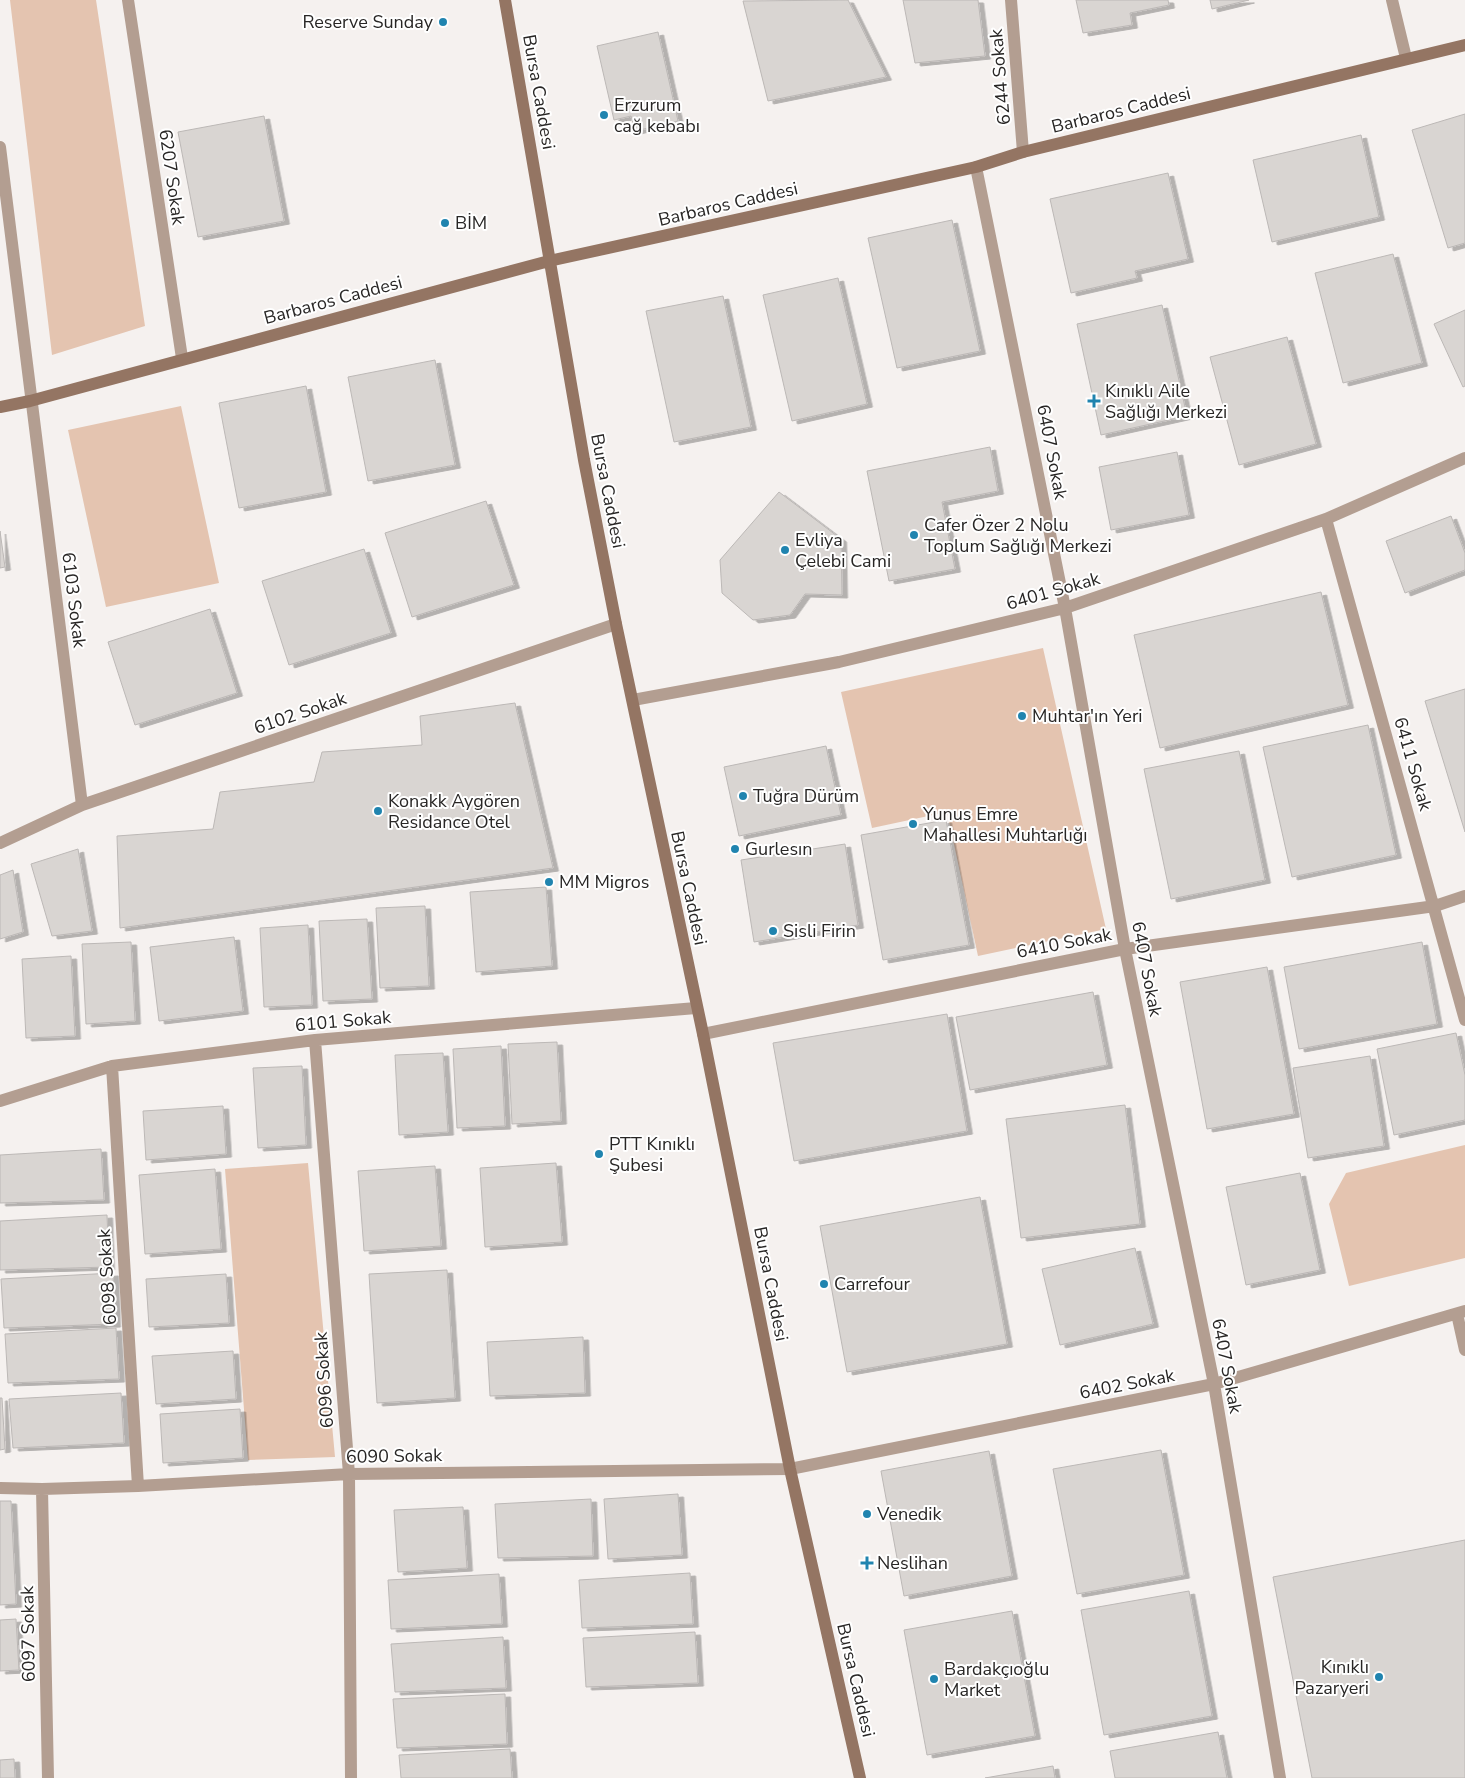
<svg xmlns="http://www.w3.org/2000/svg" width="1465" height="1778" font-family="'Nunito Sans',sans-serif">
<defs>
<filter id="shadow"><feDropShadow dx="5.5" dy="3" stdDeviation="0" flood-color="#0004"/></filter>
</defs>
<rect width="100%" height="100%" fill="#f5f1ef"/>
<path fill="#e4c4b0" d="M10,0H96L145,326L52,355Z
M181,406L219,583L106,607L68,430Z
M1043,648L1106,929L978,956L947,812L872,828L841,692Z
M1465,1145V1258L1349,1286L1329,1204L1346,1173Z
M308,1163L335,1457L248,1460L225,1169Z"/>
<path fill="#d9d5d2" stroke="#bcb8b6" filter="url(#shadow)" d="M848,0L886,77L768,101L743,1Z
M903,0H978L985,56L915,63Z
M1076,0H1168L1169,5L1130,13L1132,25L1083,33Z
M1210,0H1249L1212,9Z
M658,32L678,121L635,131L631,116L614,120L597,46Z
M1465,114V243L1448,248L1412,130Z
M264,116L284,221L198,237L178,132Z
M1361,135L1379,217L1272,242L1253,160Z
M1168,173L1188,259L1135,271L1137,278L1071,293L1050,199Z
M952,220L980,351L897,368L868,238Z
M1393,254L1422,363L1343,383L1315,273Z
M838,278L867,404L792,421L763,295Z
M723,296L751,427L674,442L646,311Z
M1162,305L1187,416L1101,435L1077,324Z
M1465,310V386L1463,387L1434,324Z
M1287,337L1316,444L1239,465L1210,357Z
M435,360L455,465L368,481L348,377Z
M306,386L326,492L239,508L219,403Z
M990,447L998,491L942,502L955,569L889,581L867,471Z
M1177,452L1189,515L1111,530L1099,467Z
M779,492L841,539L842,595L805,594L790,615L753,620L722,593L720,560Z
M486,501L514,585L412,617L385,533Z
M1451,516L1465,553V570L1405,593L1386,541Z
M0,531L5,567L0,568Z
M364,549L391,633L289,665L262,581Z
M1321,592L1348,705L1160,748L1134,635Z
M210,609L237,693L135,725L108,642Z
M1465,689V832L1425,701Z
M515,703L553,868L120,928L117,836L213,829L220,792L314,782L322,752L422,745L420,716Z
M1368,725L1396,855L1292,877L1263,747Z
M826,746L841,815L739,836L724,767Z
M1239,751L1265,880L1171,899L1144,769Z
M946,820L969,945L883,960L861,835Z
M845,844L858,925L754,942L741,860Z
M78,849L92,931L52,936L31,864Z
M13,870L23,932L0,939V875Z
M546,887L552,966L476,972L470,892Z
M425,906L429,986L380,988L376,908Z
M367,919L372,999L323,1001L319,921Z
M308,925L312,1005L264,1007L260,928Z
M234,937L243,1011L159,1021L150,947Z
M131,942L135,1021L86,1024L82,944Z
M1422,942L1437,1024L1299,1049L1284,967Z
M71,956L75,1036L26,1038L22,959Z
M1267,967L1294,1114L1207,1129L1180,982Z
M1093,992L1107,1065L970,1090L956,1017Z
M947,1014L967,1131L794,1161L773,1043Z
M1456,1033L1465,1075V1120L1394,1135L1377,1049Z
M557,1042L561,1121L512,1124L508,1044Z
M501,1046L505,1126L457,1128L453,1049Z
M443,1053L448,1132L399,1135L395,1055Z
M1370,1056L1384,1146L1308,1158L1293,1068Z
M302,1066L306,1145L258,1148L253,1068Z
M1125,1105L1140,1224L1021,1238L1006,1119Z
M223,1106L226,1154L146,1160L143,1111Z
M101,1149L104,1200L0,1203V1155Z
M556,1163L562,1242L485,1247L480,1168Z
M435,1166L441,1246L364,1251L358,1171Z
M215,1169L221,1249L145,1254L139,1175Z
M1300,1173L1320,1270L1246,1285L1226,1187Z
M980,1197L1007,1344L847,1372L820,1226Z
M107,1215L109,1267L0,1270V1221Z
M1135,1248L1153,1324L1060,1345L1042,1269Z
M447,1270L455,1398L377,1403L369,1274Z
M113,1273L115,1324L4,1328L1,1279Z
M226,1274L229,1323L149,1327L146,1279Z
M116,1328L119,1379L8,1383L5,1334Z
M583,1337L585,1393L490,1396L487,1342Z
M233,1351L236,1399L156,1404L152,1356Z
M121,1393L124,1443L13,1448L9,1399Z
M0,1398H2L5,1449L0,1450Z
M240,1409L243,1458L163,1463L160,1414Z
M1161,1450L1184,1575L1077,1594L1053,1469Z
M989,1451L1012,1576L904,1596L881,1471Z
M678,1494L682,1555L608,1559L604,1499Z
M591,1499L593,1556L498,1558L495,1504Z
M0,1501H11L16,1604L0,1605Z
M463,1507L467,1568L398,1572L394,1510Z
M1465,1540V1778H1312L1273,1577Z
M690,1573L693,1624L582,1628L579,1580Z
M499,1574L502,1624L391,1629L388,1580Z
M1189,1591L1212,1716L1104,1735L1081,1610Z
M1012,1611L1035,1736L927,1755L904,1630Z
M16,1619L19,1670L0,1671V1620Z
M695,1632L698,1683L586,1687L583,1638Z
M503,1637L506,1688L395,1692L391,1644Z
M505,1694L507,1744L397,1748L393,1699Z
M1218,1732L1227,1778H1115L1110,1751Z
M510,1749L512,1778H401L399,1755Z
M14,1759L15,1778H0V1760Z
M1053,1766L1055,1778H985Z"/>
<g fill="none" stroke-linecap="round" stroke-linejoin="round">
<path stroke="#b39e91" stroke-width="12" d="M128,0L182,358
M1011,0L1023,152
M1392,0L1406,58
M0,147L82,805
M976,167L1065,608L1125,949L1214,1384L1280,1778
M1326,519L1465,1020
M633,700L839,662L1065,608L1326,519L1465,458
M0,843L82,805L616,624
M703,1034L1125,949L1435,906L1465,896
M315,1040L349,1474L351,1778
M112,1066L138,1486
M0,1101L112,1066L315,1040L696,1008
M1457,1314L1465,1350
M0,1488L42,1489L138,1486L349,1474L790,1469L1214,1384L1465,1311
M42,1489L48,1778"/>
<path stroke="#947563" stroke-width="12" d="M505,0L584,460L616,624L703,1034L790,1469L860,1778
M0,407L30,401L549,261L976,167L1023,152L1465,45"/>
</g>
<g fill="#2084af" stroke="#fff" stroke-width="2">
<circle cx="443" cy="22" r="5"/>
<circle cx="604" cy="115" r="5"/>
<circle cx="445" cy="223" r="5"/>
<path d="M1091.5 393.5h5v5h5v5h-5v5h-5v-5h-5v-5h5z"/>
<circle cx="914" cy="535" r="5"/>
<circle cx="785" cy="550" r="5"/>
<circle cx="1022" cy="716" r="5"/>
<circle cx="743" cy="796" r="5"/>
<circle cx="378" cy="811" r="5"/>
<circle cx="913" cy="824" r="5"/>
<circle cx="735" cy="849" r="5"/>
<circle cx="549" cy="882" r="5"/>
<circle cx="773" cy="931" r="5"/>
<circle cx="599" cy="1154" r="5"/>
<circle cx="824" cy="1284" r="5"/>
<circle cx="867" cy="1514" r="5"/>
<path d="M864.5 1555.5h5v5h5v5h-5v5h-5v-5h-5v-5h5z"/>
<circle cx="1379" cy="1677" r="5"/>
<circle cx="934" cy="1679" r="5"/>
</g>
<g text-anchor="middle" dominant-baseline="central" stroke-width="4" stroke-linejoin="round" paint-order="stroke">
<g font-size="18" fill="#282625" stroke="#fff" text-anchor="start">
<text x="433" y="22" text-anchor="end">Reserve Sunday</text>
<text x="614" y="105">Erzurum<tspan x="614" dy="21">cağ kebabı</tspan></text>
<text x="455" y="223">BİM</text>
<text x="1105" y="391">Kınıklı Aile<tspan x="1105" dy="21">Sağlığı Merkezi</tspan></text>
<text x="924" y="525">Cafer Özer 2 Nolu<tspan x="924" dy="21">Toplum Sağlığı Merkezi</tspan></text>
<text x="795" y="540">Evliya<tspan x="795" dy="21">Çelebi Cami</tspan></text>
<text x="1032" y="716">Muhtar'ın Yeri</text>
<text x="753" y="796">Tuğra Dürüm</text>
<text x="388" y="801">Konakk Aygören<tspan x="388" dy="21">Residance Otel</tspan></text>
<text x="923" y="814">Yunus Emre<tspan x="923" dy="21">Mahallesi Muhtarlığı</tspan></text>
<text x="745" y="849">Gurlesın</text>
<text x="559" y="882">MM Migros</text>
<text x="783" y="931">Sisli Firin</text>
<text x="609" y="1144">PTT Kınıklı<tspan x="609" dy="21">Şubesi</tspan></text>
<text x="834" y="1284">Carrefour</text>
<text x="877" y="1514">Venedik</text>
<text x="877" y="1563">Neslihan</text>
<text x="1369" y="1667" text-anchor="end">Kınıklı<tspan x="1369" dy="21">Pazaryeri</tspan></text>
<text x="944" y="1669">Bardakçıoğlu<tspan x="944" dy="21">Market</tspan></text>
</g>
<g font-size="18" fill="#282625" stroke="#fff">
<text transform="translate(1000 77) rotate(-95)">6244 Sokak</text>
<text transform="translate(539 92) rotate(80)">Bursa Caddesi</text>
<text transform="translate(1121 110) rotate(-14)">Barbaros Caddesi</text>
<text transform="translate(172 177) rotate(82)">6207 Sokak</text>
<text transform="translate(728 204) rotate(-13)">Barbaros Caddesi</text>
<text transform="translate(333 300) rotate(-15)">Barbaros Caddesi</text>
<text transform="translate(1052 452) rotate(79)">6407 Sokak</text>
<text transform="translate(608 491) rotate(79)">Bursa Caddesi</text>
<text transform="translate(1053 591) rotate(-16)">6401 Sokak</text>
<text transform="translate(74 600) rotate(83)">6103 Sokak</text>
<text transform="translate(300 713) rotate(-19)">6102 Sokak</text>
<text transform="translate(1413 764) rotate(74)">6411 Sokak</text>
<text transform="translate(689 888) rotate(78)">Bursa Caddesi</text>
<text transform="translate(1064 943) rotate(-11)">6410 Sokak</text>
<text transform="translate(1147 969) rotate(79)">6407 Sokak</text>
<text transform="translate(343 1021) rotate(-5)">6101 Sokak</text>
<text transform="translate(107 1277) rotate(-94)">6098 Sokak</text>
<text transform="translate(771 1284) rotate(79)">Bursa Caddesi</text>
<text transform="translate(1227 1366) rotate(79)">6407 Sokak</text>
<text transform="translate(324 1380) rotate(-94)">6096 Sokak</text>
<text transform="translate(1127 1384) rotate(-11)">6402 Sokak</text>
<text transform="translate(394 1456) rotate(-1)">6090 Sokak</text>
<text transform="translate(28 1634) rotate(-91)">6097 Sokak</text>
<text transform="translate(856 1680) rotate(77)">Bursa Caddesi</text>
</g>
</g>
</svg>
